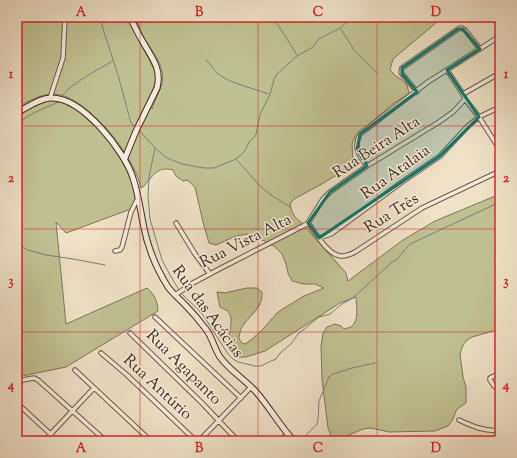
<svg xmlns="http://www.w3.org/2000/svg" width="517" height="458" font-family="'Sorts Mill Goudy',serif">
<rect width="100%" height="100%" fill="#efe2c7"/>
<filter id="stains"><feTurbulence type="fractalNoise" baseFrequency=".005" numOctaves="4"/><feColorMatrix values="0 0 0 0 .2 0 0 0 0 .09 0 0 0 0 .02 0 0 0 .5 -.17"/></filter>
<radialGradient id="worn" r=".72"><stop offset=".6" stop-color="#630" stop-opacity="0"/><stop offset="1" stop-color="#630" stop-opacity=".3"/></radialGradient>
<path fill="#c0c191" stroke="#7e775a" d="M17,17H127L155,71L156,81L148,104L152,109C154,101 160,92 162,83C166,64 150,50 142,34C140,29 137,23 135,17H443L393,59L390,70L396,76L402,80L407,85L409,93L404,97L394,103L355,136L352,144L353,160L347,169L320,185L294,199L290,204C292,212 294,218 301,222L346,273L348,281L403,240L435,221L500,194V329L472,337L466,341L463,345L460,354L463,377L466,387V403L457,409L452,421L448,426L435,431L389,432L371,428L363,429L337,440H333L328,428L322,379L321,347L323,333L327,327L335,324L341,326L344,329C347,328 349,328 351,327C360,320 356,306 356,297L340,303L265,351L246,357H239L233,354C231,349 229,344 229,338C229,331 233,322 230,315C229,311 224,309 220,307L217,292L225,293L247,288H257L262,292C263,310 248,315 241,329C240,332 239,336 239,339L242,343L245,344L251,340L263,329L278,312L304,296L324,288L315,284H304L292,281L288,273L286,264L282,254L275,247L264,241L248,234L236,236L216,245L209,243L203,222L195,187L187,180L183,181L176,176L173,170C157,166 154,175 144,186L141,188C135,157 85,92 51,94C40,95 27,101 17,108Z
M52,100L64,102L79,112L104,134L117,151L129,172L137,196L131,209L66,233L56,222L66,324L147,288C155,295 157,300 158,311L66,367L17,377V115L40,103Z"/>
<g fill="none" stroke-linecap="round" stroke-linejoin="round">
<path stroke="#75837e" stroke-width="1" d="M100,17L103,29L118,75L131,123L136,127
M273,17L297,55
M341,29L354,50L377,73
M206,60C211,65 215,72 221,76C233,84 255,89 269,94
M61,98C66,86 101,68 113,61
M17,124C29,114 44,108 59,102
M138,129L156,149L167,158L182,164L204,168H214L236,159L244,152L250,141L256,135L259,119L261,112L270,95L274,79L277,74L297,56L313,47L319,39L340,28L353,17
M155,148L149,177L148,196L150,219L162,260L170,275L179,290
M237,160L260,186L271,195L290,207
M17,244L28,250L46,255L73,259L105,265
M181,293C188,301 197,307 203,315L228,354L233,359L238,362L255,366H261L271,361L276,359L280,353L291,344L298,334L319,317L330,314L342,304L353,298L391,263L397,259L410,244L500,202
M302,441L307,434L317,424L318,420L319,401L329,377L333,374L352,368L375,363"/>
<defs>
<path id="street" d="M499,17L500,18
M447,70L463,94L465,99L479,117L500,150
M417,92L402,74L401,72L402,68L458,29L461,28L465,30L480,49
M463,94L500,73
M50,98L63,58L65,17
M367,166C359,156 353,147 360,134L428,82L500,36
M176,223L195,254L210,274
M308,223C315,232 329,257 342,256C347,256 351,254 355,252L422,208L500,171
M319,238L331,234L402,182L440,156L468,126L479,117L500,107
M115,251L120,250L122,247L131,212L138,198
M175,295L193,283L223,267L303,226L308,223L323,199L330,192L367,166L439,122L453,112L465,99
M155,317L241,398
M130,333L202,403L238,441
M101,353L127,375L196,441
M75,370L151,441
M500,375L494,376L490,378V380L494,386L500,391
M17,381L34,378L38,380L106,441
M17,403L58,441
M459,420C472,426 485,432 500,430
M44,441L94,388
M199,441L251,387
M277,441L288,435"/>
<path id="secondary" d="M17,113C27,107 39,99 50,98C82,96 125,152 133,178C138,193 140,208 143,223C147,245 156,268 168,287C174,295 181,300 187,307C193,313 199,320 205,328C212,336 214,348 220,357C230,371 246,380 257,393C270,408 280,426 294,441
M125,158L136,131L157,88C162,69 152,58 143,42C138,34 134,25 130,17"/>
</defs>
<use href="#street" stroke="#6a5a4c" stroke-width="5.5"/>
<use href="#secondary" stroke="#3d2d23" stroke-width="7"/>
<use href="#street" stroke="#f5ecdb" stroke-width="3.5"/>
<use href="#secondary" stroke="#f5ecdb" stroke-width="5"/>
</g>
<path fill="#0f766e" fill-opacity="0.2" stroke="#0f766e" stroke-width="3" stroke-linejoin="round" d="M458,29H463L480,49L447,70L479,117L440,156L319,238L308,223L330,192L367,166L357,150L360,134L417,92L402,74V68Z"/>
<path fill="none" stroke="#d62828" stroke-width="1" stroke-opacity="0.55" d="M140,17V441M258,17V441M377,17V441M17,126H500M17,229H500M17,332H500"/>
<g text-anchor="middle" dominant-baseline="central" stroke-width="3" stroke-linejoin="round" paint-order="stroke">
<g font-size="16" fill="#3d2d23" stroke="#f5ecdb">
<text transform="translate(377 148) rotate(-33)">Rua Beira Alta</text>
<text transform="translate(396 173) rotate(-36)">Rua Atalaia</text>
<text transform="translate(392 214) rotate(-32)">Rua Três</text>
<text transform="translate(246 242) rotate(-27)">Rua Vista Alta</text>
<text transform="translate(207 312) rotate(54)">Rua das Acácias</text>
<text transform="translate(183 368) rotate(45)">Rua Agapanto</text>
<text transform="translate(157 388) rotate(43)">Rua Antúrio</text>
</g>
</g>
<rect width="517" height="458" fill="none" stroke="#efe2c7" stroke-width="44"/>
<rect x="22" y="22" width="473" height="414" fill="none" stroke="#d62828" stroke-width="1.5"/>
<g font-size="13" text-anchor="middle" font-weight="bold" fill="#d62828">
<text x="81" y="16">A</text>
<text x="199" y="16">B</text>
<text x="318" y="16">C</text>
<text x="436" y="16">D</text>
<text x="11" y="78">1</text>
<text x="506" y="78">1</text>
<text x="11" y="182">2</text>
<text x="506" y="182">2</text>
<text x="11" y="285">3</text>
<text x="506" y="285">3</text>
<text x="11" y="389">4</text>
<text x="506" y="389">4</text>
<text x="81" y="452">A</text>
<text x="199" y="452">B</text>
<text x="318" y="452">C</text>
<text x="436" y="452">D</text>
</g>
<rect width="100%" height="100%" filter="url(#stains)"/>
<rect width="100%" height="100%" fill="url(#worn)"/>
</svg>
